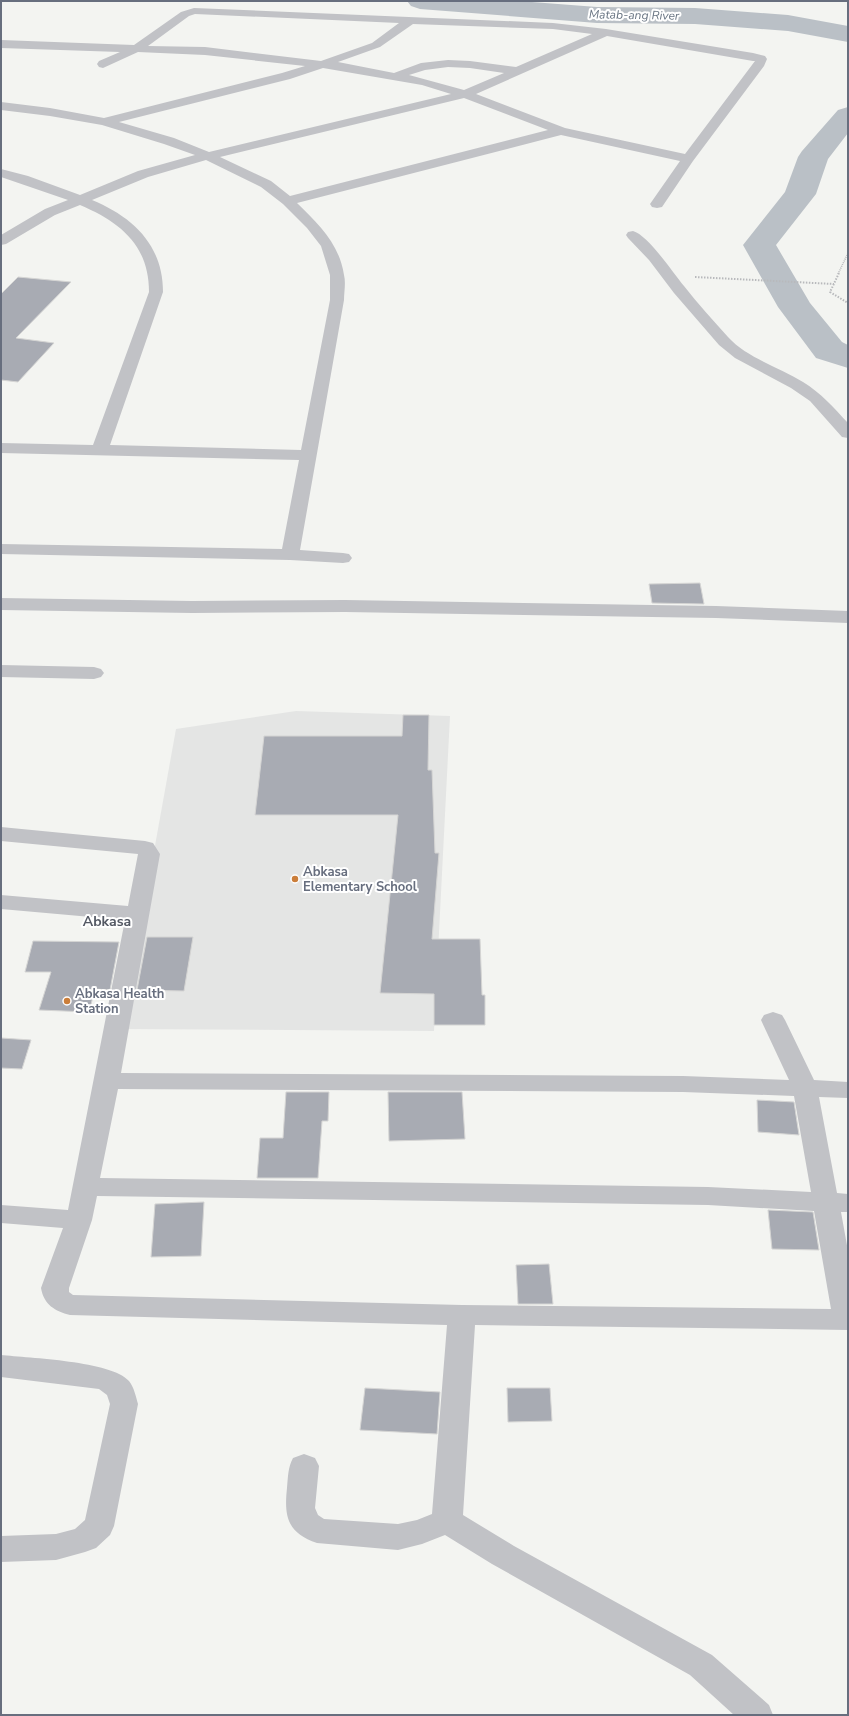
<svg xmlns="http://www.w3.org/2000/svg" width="849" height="1716" font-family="'Nunito Sans',sans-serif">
<rect width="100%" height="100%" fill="#f3f4f1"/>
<path fill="#e4e5e4" d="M296,711L450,716L434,1031L122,1029L176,729Z"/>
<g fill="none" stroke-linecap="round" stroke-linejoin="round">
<path fill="#bac0c6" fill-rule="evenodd" d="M407,1H519L597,7L695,8L788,15L848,26V42L788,31L695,24L597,23L420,9L411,6Z
M848,107V133L828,159L816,194L776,245L810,303L842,342L848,345V368L816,358L778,307L743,245L785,192L798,157L802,151L838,110Z"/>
</g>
<path fill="#a8abb3" stroke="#d5d5d4" d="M18,277L71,282L16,338L54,343L18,382L1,380V294Z
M700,583L704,604L652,603L649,584Z
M403,715H429L428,770H432L435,853H439L432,939H480L482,995H485V1025H434V994L380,993L398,815H255L264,736H402Z
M147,937H193L184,991L137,990Z
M33,941L119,942L110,990L95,989L89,1012L39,1010L51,972H25Z
M1,1038L31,1040L22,1069L1,1068Z
M286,1092H329L328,1121H322L318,1178H257L260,1138H283Z
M388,1092H462L465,1139L389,1141Z
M757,1100L794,1102L799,1135L758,1132Z
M204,1202L201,1256L151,1257L155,1204Z
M768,1210L813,1212L819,1250L772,1249Z
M549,1264L553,1304H518L516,1265Z
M365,1388L440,1392L437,1434L360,1430Z
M507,1388H550L552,1421L508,1422Z"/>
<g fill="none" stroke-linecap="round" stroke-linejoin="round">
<path stroke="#b8b9bc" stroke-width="1.5" stroke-dasharray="1 1" stroke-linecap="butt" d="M838,274L848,253"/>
<path stroke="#b8b9bc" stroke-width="2" stroke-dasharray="1.5 1.5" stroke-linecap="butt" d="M839,273L830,292L848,303
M695,277L834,284"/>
<path fill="#c1c2c6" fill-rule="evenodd" d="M194,8L553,23L606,29L753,53L765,56L767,59L764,66L693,161L662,207L657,208L652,207L650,204L680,161L561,135L297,203C319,225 339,243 344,275C346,283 344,292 344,300L300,550L343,553L349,554L352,558L349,562L343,563L290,560L1,554V544L282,549L299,460L1,453V443L93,445L149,292C149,245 120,222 80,205L55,215L6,244L1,245V235L45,209L68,200L1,177V169L28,176L80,195L138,171L195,155L164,144L102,125L50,116L1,110V102L50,108L104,118L282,73L305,66L205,55L138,52L103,68L99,67L97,64L99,61L120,52L1,48V40L134,45L181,12ZM195,14L399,23L372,43L321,61L205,47L148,46L189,16ZM413,24L553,29L592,34L516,67L470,61L448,60L421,63L394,73L338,62L380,47ZM607,36L753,61H755L685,154L565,128L476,94ZM448,67L470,68L504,73L464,90L409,75L425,70ZM323,68L422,85L451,94L209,152L174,138L119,122L290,79ZM464,98L548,130L290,196L271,181L220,157ZM206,160L261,187L283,204L307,228L321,246L330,275V300L301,450L110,445L163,292C163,245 133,217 92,200L148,177Z
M633,231C648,235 673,273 684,286C698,304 713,320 728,337C747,358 779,367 803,382C821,393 834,408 848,423V438L842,437L810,401L791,388L735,358L719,345L674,293L649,260L628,238L626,235L628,232Z
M1,598L192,601L345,600L716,606L848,611V623L716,618L345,612L192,613L1,610Z
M1,665L94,667L101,669L104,673L101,677L94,679L1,677Z
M1,827L145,841L153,843L160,854L121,1073L683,1076L789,1080L761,1020L764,1015L773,1012L782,1015L785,1020L814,1080L848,1082V1098L819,1097L837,1193L848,1194V1212H841L848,1251V1330L475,1325L463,1515L514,1546L712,1655L769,1705L773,1715H734L690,1675L492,1564L445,1535L422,1544L398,1550L317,1543C287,1533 284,1516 287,1488C288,1477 288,1467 293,1458L304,1454L315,1458L319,1466L315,1508L318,1515L324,1519L398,1524L417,1520L432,1514L447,1325L70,1315C55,1311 44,1305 41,1288L63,1228L1,1223V1205L68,1210L125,920L1,909V895L128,906L138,854L1,841ZM118,1089L683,1092L794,1096L811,1192L708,1187L100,1178ZM97,1196L708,1205L814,1211L831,1309L462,1305L73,1295L69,1292V1288L92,1220Z
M1,1355C29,1358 112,1361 129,1381C134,1387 136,1397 138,1404L114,1526L110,1535L96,1548L85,1552L56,1560L1,1562V1536L56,1534L75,1529L85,1520L110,1404L107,1395L99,1389L1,1377Z"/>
</g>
<g fill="#cb7e3a" stroke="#fff" stroke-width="1.5">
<circle cx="295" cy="879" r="4"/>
<circle cx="67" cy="1001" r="4"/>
</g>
<g text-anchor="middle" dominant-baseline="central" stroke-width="4" stroke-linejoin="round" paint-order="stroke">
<g font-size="12" font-style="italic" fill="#687482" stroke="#fff">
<text transform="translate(634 15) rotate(1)">Matab-ang River</text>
</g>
<g font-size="13" font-weight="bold" fill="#676e7e" stroke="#fff" text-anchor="start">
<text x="303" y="872">Abkasa<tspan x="303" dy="15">Elementary School</tspan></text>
<text x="75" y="994">Abkasa Health<tspan x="75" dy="15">Station</tspan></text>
</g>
<g font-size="14" font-weight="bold" fill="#545964" stroke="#fff">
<text x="107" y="921">Abkasa</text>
</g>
</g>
<rect width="849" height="1716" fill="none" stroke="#676e7e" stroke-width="4"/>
</svg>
